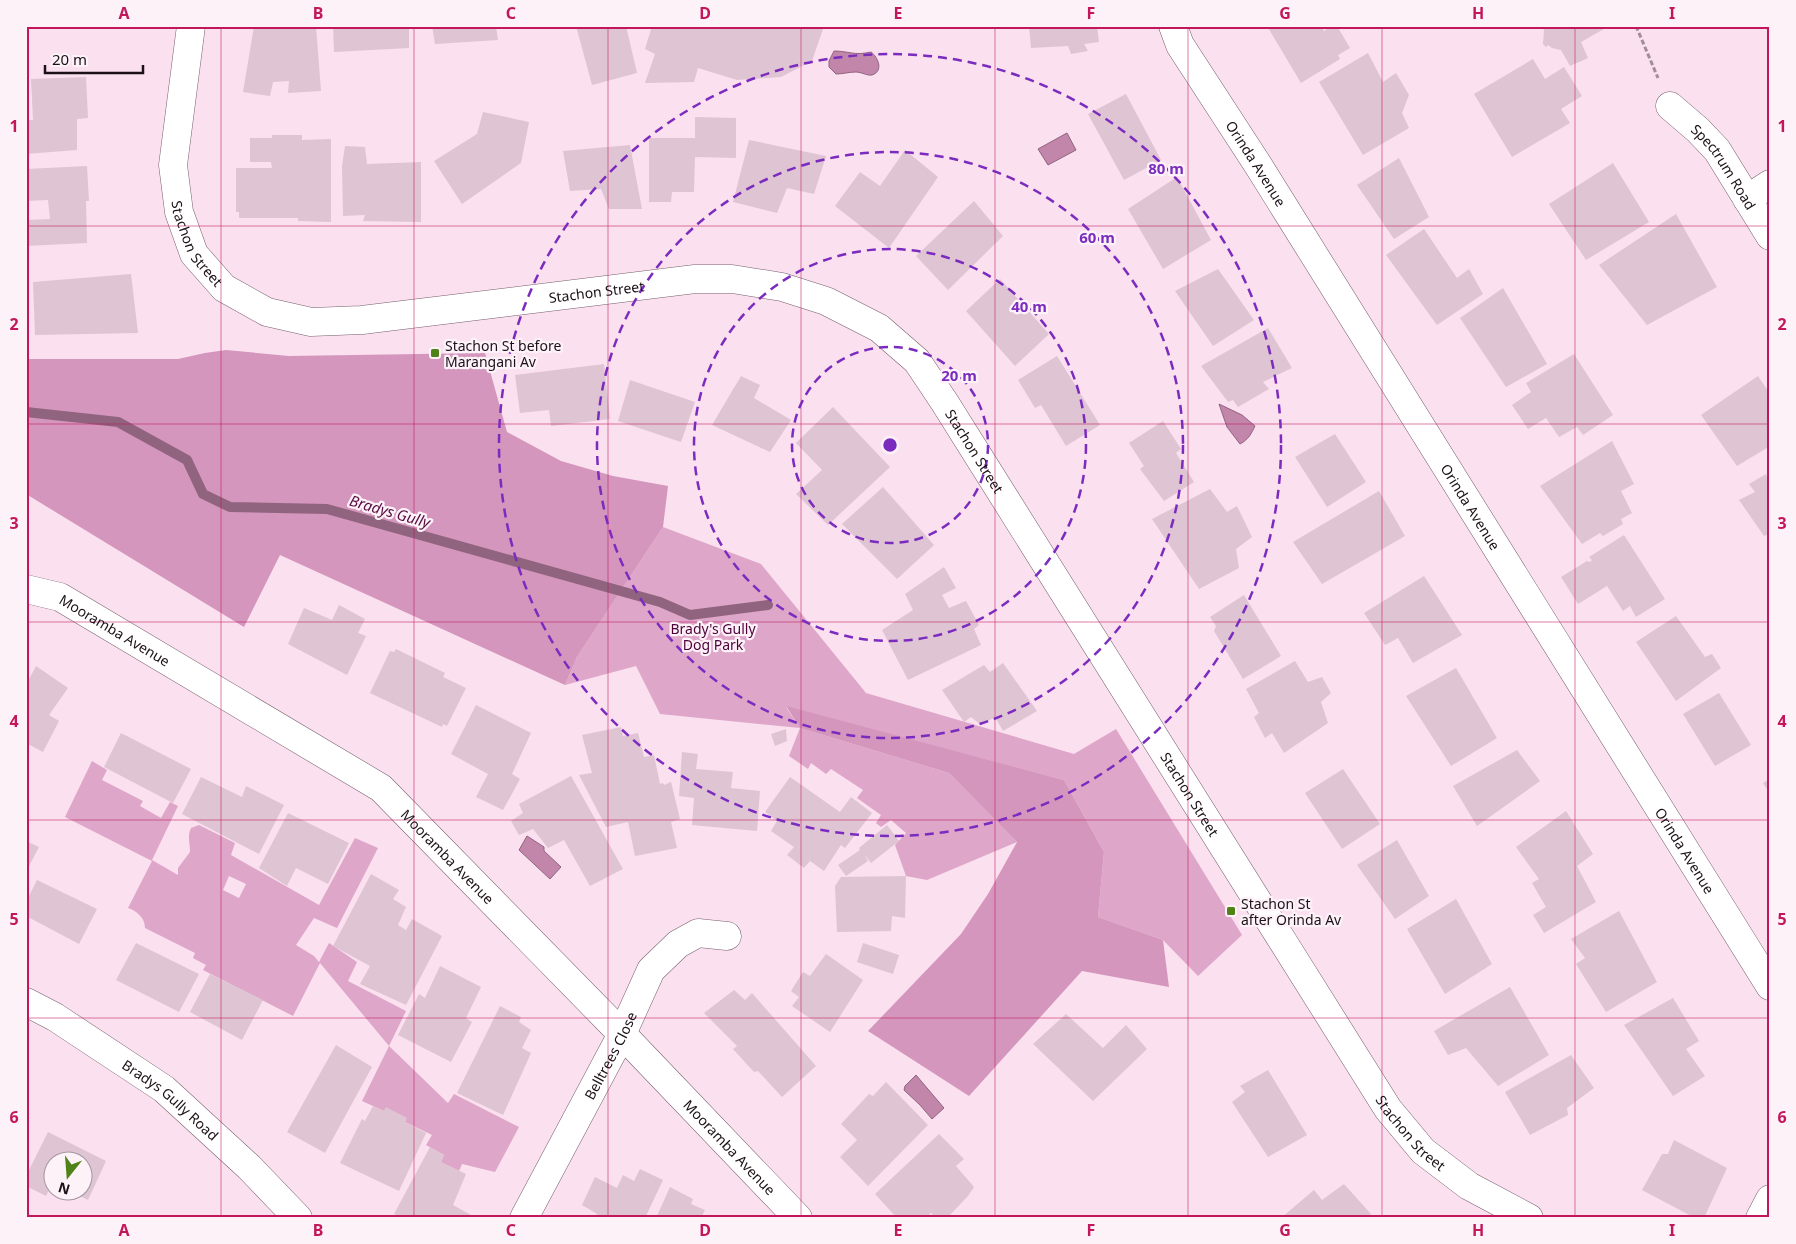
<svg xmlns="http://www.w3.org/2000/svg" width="1796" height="1244" font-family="'Noto Sans',sans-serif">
<rect width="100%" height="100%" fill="#fbe0ef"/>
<path fill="#dea6c8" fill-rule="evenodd" d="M663,527L761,564L866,693L1074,754L1116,729L1242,935L1198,976L1163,940L1098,917L1104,852L1064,780L786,707L800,728L949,773L1017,842L927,880L906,876L895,845L906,833L891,820L881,827L876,823L881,815L857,798L863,790L831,769L826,774L811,763L808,769L789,756L800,728L660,714L636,666L565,685L577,657Z
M92,761L107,770L102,780L143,801L140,806L161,818L170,802L178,806L152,860L178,875V868L190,852C190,842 187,837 191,828L199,825L235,843L231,855L319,905L355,838L378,848L337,928L314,918L296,945L314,956L319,962L329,943L357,962L348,981L406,1011L389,1046L448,1103L454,1094L519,1127L495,1172L462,1164L459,1171L441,1162L444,1155L426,1145L432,1135L405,1122L406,1118L386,1108L384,1111L362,1101L389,1046L320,963L293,1016L203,970L206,965L193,958L195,953L145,928C145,918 137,911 128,908L152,861L65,817ZM229,876L246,884L239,898L223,890Z"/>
<path fill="#d496bc" d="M226,350L289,356L485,353L507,432L561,461L613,476L668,486L663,527L577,657L565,685L280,555L244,627L26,494V359H178L205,353Z
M786,706L1064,780L1104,852L1098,917L1163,940L1169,987L1082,971L969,1096L868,1031L961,934L988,894L1017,842L949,773L800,728Z"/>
<path fill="#c286ab" stroke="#90637f" d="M834,51C849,51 854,56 871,52C878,57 884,71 872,75C868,76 861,72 856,72C849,72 843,74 836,74L829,67V61Z
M1067,133L1076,150L1048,165L1038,149Z
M1219,404L1242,415L1255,426C1251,434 1249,439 1240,444L1227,427Z
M527,836L544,847V851L561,867L550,879L519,850Z
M916,1075L944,1108L932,1119L920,1105L904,1090L905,1086Z"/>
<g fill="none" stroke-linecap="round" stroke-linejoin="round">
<path stroke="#90637f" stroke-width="10" d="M26,412L118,422L187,460L203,494L230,507L327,509L660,602L690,615L768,605"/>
</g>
<path fill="#dfc4d3" d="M254,26H316L321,91L288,93L289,81L273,82L270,96L243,92Z
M333,26H409V48L334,52Z
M432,26H496L498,40L435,44Z
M576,26H626L637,73L592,85Z
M652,26H748L754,28L766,26H815L823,29L812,61L781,77L737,80L698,68L694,82L645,83L655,54L645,49Z
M1029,26H1097L1099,42L1084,44L1088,51L1071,54L1068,46L1031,48Z
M1267,26H1321L1324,31L1332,26H1337L1350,48L1338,55L1340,59L1301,83Z
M1541,26H1602L1604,29L1581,42L1588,58L1570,66L1561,50L1552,48L1548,45L1546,47L1543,44L1544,30Z
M1368,53L1383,82L1396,73L1409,95L1402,113L1409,128L1363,155L1319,82Z
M1533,59L1545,79L1564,67L1582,96L1561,109L1570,123L1512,157L1474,94Z
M86,77L88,118L77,119V150L26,154V120H33L31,79Z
M1126,94L1161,160L1124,180L1088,114Z
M483,112L529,122L521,163L462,204L434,161L477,134Z
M695,117L736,118V158L695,157L694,192H672L671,202H649V138H695Z
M272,135H302V140L331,139V222L298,221V218H239V212H236V168H272L271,162H250V138H272Z
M749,140L826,156L814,194L787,188L777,213L733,202Z
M630,145L642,209H609L601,189L570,191L563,151Z
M345,146L365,147L367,164L421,162V222L363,221L365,215L343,216L342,166Z
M905,150L938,177L889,248L835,206L860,172L880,186Z
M1399,158L1429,217L1394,239L1357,185Z
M1613,163L1649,222L1586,260L1549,204Z
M87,166L89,201H86L87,243L26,246V220L50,219L48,200L26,201V169Z
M1177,177L1211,240L1163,269L1128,209Z
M974,201L1003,236L948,290L916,256Z
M1676,214L1717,287L1647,325L1599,265Z
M1424,229L1457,278L1469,269L1483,294L1437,325L1386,255Z
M1218,269L1254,320L1213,346L1175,291Z
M131,274L138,333L35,335L33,282Z
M1000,279L1049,334L1015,366L966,311Z
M1503,288L1547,364L1506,387L1460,318Z
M1268,328L1292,368L1263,382L1269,389L1238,407L1233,400L1228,402L1201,366Z
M1574,354L1613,415L1583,435L1577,427L1559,437L1546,418L1528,429L1512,405L1531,392L1526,383Z
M1057,356L1100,425L1066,446L1041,405L1035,408L1018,380Z
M604,364L610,419L551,426L549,410L520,413L515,375Z
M741,376L760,385L754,398L791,420L770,452L712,425Z
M1758,376L1770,394V446L1737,466L1701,415Z
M630,380L695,402L681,442L618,421Z
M833,407L890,467L828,525L796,494L822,470L796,443Z
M1163,421L1181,449L1176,453L1194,482L1164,501L1140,469L1144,466L1129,443Z
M1335,434L1366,482L1327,507L1295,457Z
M1612,441L1634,484L1621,491L1632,513L1621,519L1623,524L1603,536L1600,533L1582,544L1540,486Z
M1766,474L1768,481L1770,480V533L1764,536L1739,500L1755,492L1749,484Z
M883,487L934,545L897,579L842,524Z
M1210,489L1227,512L1237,506L1252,537L1236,549L1239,568L1199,589L1152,519Z
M1379,491L1405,536L1322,584L1293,542Z
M1624,535L1665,599L1636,617L1630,606L1623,611L1607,586L1578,604L1561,577L1587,561L1590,562L1592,560L1589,557Z
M944,567L956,588L942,595L949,608L966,601L979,625L974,629L981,645L908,680L882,630L913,610L905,594Z
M1424,576L1462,635L1413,663L1398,638L1385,645L1364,613Z
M1244,595L1281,656L1243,679L1214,631L1216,626L1210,617Z
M339,605L365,619L358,633L366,636L347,675L288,644L304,608L332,620Z
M1676,616L1705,657L1712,654L1721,668L1676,701L1636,642Z
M396,649L445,673L443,677L466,688L447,726L443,724L442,727L370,693L390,651L394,652Z
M1295,661L1308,682L1322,677L1331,693L1321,702L1328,723L1284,753L1272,733L1265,738L1254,717L1259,713L1246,689Z
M1003,663L1037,711L1003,731L995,717L981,725L971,717L964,722L942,690L984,665L990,672Z
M36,666L68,688L49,715L59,721L43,752L26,743V685Z
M1456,668L1497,738L1451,766L1406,696Z
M1719,693L1751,745L1715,766L1683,714Z
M476,705L531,733L512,774L520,779L503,810L476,797L488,774L451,754Z
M621,727L623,736L638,733L644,757L654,755L660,784L663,783L664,785L671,782L680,819L671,822L677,848L635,856L628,822L606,827L579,775L592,773L582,735Z
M786,729L787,741L775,746L771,734Z
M121,733L191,769L173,803L104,767Z
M1517,750L1540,781L1477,826L1453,786Z
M682,752L698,754L696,769L733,772L731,788L760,791L757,831L692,825L694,798L679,796Z
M1343,769L1380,824L1342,849L1305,793Z
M571,776L623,869L590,886L564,840L548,848L533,829L519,835L511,821L523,813L519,804Z
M201,777L242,797L246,786L284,805L259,854L182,814Z
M790,777L840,812L851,797L872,813L845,848L841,845L824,871L810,861L804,868L787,855L794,847L771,831L777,821L765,812Z
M1770,779V794L1763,783Z
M1566,811L1593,854L1577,866L1596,902L1544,933L1533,915L1546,907L1532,883L1539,879L1516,847Z
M288,813L349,843L328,884L296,868L287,886L259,868Z
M887,825L899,841L871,863L864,854L868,861L846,876L838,865L860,850L859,848Z
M1397,840L1429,896L1395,919L1357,865Z
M26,841L39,847L26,872Z
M371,874L399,890L393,899L406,907L398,925L406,930L412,919L442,936L406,1005L360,984L370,966L333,946Z
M906,876L905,918L892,916L891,931L837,932L835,886L841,877Z
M37,880L97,909L79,944L26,916V902Z
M1456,899L1492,964L1445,994L1407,929Z
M1619,911L1657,982L1606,1012L1576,964L1585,958L1571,939Z
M136,943L199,974L179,1012L116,980Z
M863,943L899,955L893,974L857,962Z
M826,954L863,980L830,1032L792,1006L799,997L791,991L803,972L810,976Z
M440,966L481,987L466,1018L472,1022L451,1062L398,1035L419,994L425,998Z
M210,974L263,1000L242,1040L190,1012Z
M1510,987L1549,1055L1498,1086L1466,1048L1448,1055L1434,1031Z
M734,990L745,1000L752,993L816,1066L782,1097L758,1071L754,1072L733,1049L737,1046L704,1013Z
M1673,998L1699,1041L1686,1049L1705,1076L1673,1096L1624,1025Z
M500,1006L521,1017L519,1022L531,1030L522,1048L531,1053L503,1115L457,1093Z
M1066,1014L1103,1048L1126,1025L1147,1049L1093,1101L1033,1044Z
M336,1045L372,1067L325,1153L287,1132Z
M1571,1055L1594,1088L1567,1108L1568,1115L1530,1135L1505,1092Z
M1268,1070L1307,1135L1268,1157L1232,1102L1245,1092L1240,1086Z
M886,1082L928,1125L868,1186L840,1157L857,1140L841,1124L869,1094L873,1096Z
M373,1106L384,1111L386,1107L407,1118L405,1122L426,1133L399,1191L340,1163L362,1119L365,1121Z
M48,1132L106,1161L88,1200L72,1192H82V1162H52V1184L46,1196L26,1186V1176Z
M939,1134L964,1159L956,1166L974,1187L968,1196L947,1218H936L931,1213L926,1218H897L875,1194Z
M1674,1140L1727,1168L1704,1218H1695L1642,1190L1662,1154H1668Z
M430,1147L444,1155L441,1162L466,1174L453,1205L473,1216L472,1218H402L394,1214Z
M640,1169L663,1180L645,1218H595L597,1214L582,1205L595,1177L617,1188L623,1175L634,1181Z
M1344,1184L1371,1214L1367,1218H1281L1314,1190L1322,1200Z
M670,1187L693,1199L691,1204L705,1210L701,1218H656Z"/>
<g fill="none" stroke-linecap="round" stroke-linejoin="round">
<defs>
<g id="street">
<path id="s1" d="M191,26L173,165L179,212L194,254L224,288L267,312L311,322L362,320L695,279H732L782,287L826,301L879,328L917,361L945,403L1388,1109L1423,1151L1469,1186L1529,1218"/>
<path id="s2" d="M1173,26L1180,45L1258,165L1770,986"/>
<path id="s3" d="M1670,106L1698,130L1717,150L1770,236"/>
<path d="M1747,199L1770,184"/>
<path id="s4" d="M26,589L60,597L381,788L622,1034L798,1218"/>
<path id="s5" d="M26,1002L55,1017L164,1089L249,1167L298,1218"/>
<path id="s6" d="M524,1218L622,1034L651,970L678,944L698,933L727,936"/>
<path d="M1760,1218L1770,1199"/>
</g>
</defs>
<use href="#street" stroke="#765f6d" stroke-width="29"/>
<path stroke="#a28e99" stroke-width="3" stroke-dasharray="5 2.5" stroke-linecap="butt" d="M1636,26L1658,78"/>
<use href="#street" stroke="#fff" stroke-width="28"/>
</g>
<path fill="none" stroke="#c2185b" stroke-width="1" stroke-opacity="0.55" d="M221,26V1218M414,26V1218M608,26V1218M801,26V1218M995,26V1218M1188,26V1218M1382,26V1218M1575,26V1218M26,226H1770M26,424H1770M26,622H1770M26,820H1770M26,1018H1770"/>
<g fill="none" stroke="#7b2cbf" stroke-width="2.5" stroke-dasharray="9 6">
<circle cx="890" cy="445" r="98"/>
<circle cx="890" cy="445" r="196"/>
<circle cx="890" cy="445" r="293"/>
<circle cx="890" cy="445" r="391"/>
</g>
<g fill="#508317" stroke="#fef2f9" stroke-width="2">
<rect x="430" y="348" width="10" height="10" rx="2.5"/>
<rect x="1226" y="906" width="10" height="10" rx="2.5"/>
</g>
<g text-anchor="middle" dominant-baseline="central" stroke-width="4.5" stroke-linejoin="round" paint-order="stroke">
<g font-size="14" fill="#1b1117" stroke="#fef2f9">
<text stroke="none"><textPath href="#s2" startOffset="161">Orinda Avenue</textPath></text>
<text stroke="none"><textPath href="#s3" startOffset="82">Spectrum Road</textPath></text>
<text stroke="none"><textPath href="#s1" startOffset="224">Stachon Street</textPath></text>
<text stroke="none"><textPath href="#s1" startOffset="659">Stachon Street</textPath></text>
<text stroke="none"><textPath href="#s1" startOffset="1109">Stachon Street</textPath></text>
<text stroke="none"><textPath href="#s2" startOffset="566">Orinda Avenue</textPath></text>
<text stroke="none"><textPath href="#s4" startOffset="99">Mooramba Avenue</textPath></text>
<text stroke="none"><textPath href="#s1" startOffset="1514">Stachon Street</textPath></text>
<text stroke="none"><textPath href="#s2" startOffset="971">Orinda Avenue</textPath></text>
<text stroke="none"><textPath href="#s4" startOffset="504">Mooramba Avenue</textPath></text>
<text stroke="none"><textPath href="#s6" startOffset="184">Belltrees Close</textPath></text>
<text stroke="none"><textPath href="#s5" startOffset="175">Bradys Gully Road</textPath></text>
<text stroke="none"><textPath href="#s1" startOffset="1919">Stachon Street</textPath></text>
<text stroke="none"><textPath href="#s4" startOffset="909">Mooramba Avenue</textPath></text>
</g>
<g font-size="14" fill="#1b1117" stroke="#fef2f9" text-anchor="start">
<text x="445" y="345">Stachon St before<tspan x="445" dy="16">Marangani Av</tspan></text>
<text x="1241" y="903">Stachon St<tspan x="1241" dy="16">after Orinda Av</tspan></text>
</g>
<g font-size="14" fill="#4d023a" stroke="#fef2f9">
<text x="713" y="628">Brady's Gully<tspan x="713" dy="16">Dog Park</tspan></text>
</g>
<g font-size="15" font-style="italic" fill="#560d42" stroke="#fef2f9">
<text transform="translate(390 511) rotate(16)">Bradys Gully</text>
</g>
</g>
<circle cx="890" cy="445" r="8" fill="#7b2cbf" stroke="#fef2f9" stroke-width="2.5"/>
<g font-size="15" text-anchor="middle" font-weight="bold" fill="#7b2cbf" stroke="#fef2f9" stroke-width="4.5" stroke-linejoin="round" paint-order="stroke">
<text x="1166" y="174">80 m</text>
<text x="1097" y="243">60 m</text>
<text x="1029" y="312">40 m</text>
<text x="959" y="381">20 m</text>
</g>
<rect width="1796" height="1244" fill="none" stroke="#fef2f9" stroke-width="55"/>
<g transform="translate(68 1176) rotate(197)"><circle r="24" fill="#fef2f9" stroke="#a3989f"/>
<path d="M0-4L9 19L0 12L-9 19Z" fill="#508317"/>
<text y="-8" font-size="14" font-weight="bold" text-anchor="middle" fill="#1b1117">N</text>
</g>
<path d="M45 65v8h98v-8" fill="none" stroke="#1b1117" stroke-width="2.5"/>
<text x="52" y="65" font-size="15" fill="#1b1117" stroke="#fef2f9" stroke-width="4" paint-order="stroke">20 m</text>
<rect x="28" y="28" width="1740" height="1188" fill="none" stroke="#c2185b" stroke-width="2"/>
<g font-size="16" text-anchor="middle" font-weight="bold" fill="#c2185b">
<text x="124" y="19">A</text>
<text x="318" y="19">B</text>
<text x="511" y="19">C</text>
<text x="705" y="19">D</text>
<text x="898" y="19">E</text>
<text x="1091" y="19">F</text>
<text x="1285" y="19">G</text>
<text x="1478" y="19">H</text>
<text x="1672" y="19">I</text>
<text x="14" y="132">1</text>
<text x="1782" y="132">1</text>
<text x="14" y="330">2</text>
<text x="1782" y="330">2</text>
<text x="14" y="529">3</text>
<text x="1782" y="529">3</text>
<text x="14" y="727">4</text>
<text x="1782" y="727">4</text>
<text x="14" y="925">5</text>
<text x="1782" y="925">5</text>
<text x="14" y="1123">6</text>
<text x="1782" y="1123">6</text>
<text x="124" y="1236">A</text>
<text x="318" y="1236">B</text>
<text x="511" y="1236">C</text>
<text x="705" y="1236">D</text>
<text x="898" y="1236">E</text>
<text x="1091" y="1236">F</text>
<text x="1285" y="1236">G</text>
<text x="1478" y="1236">H</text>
<text x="1672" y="1236">I</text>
</g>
</svg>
